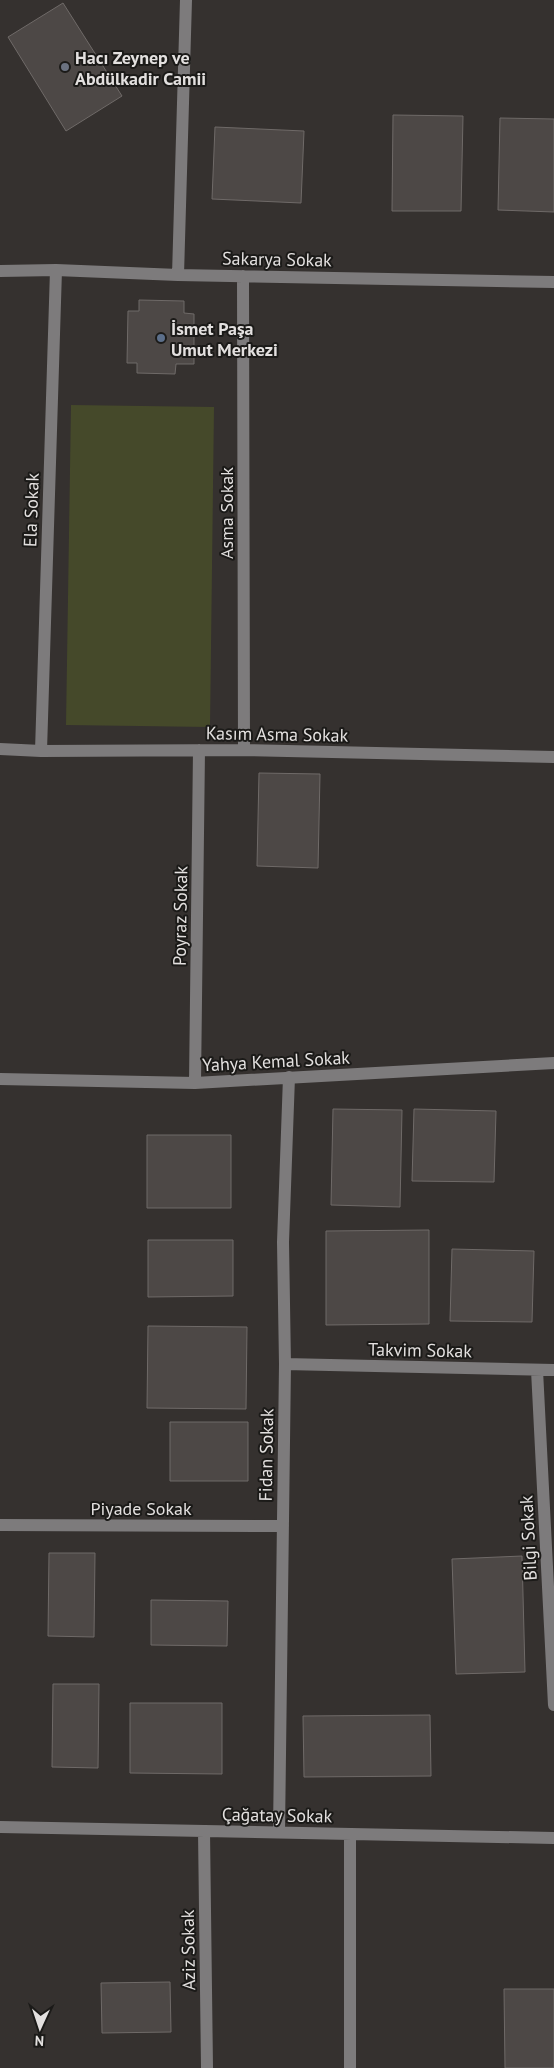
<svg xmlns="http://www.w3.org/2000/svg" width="554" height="2068" font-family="'PT Sans',sans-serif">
<rect width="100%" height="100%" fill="#35312f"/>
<path fill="#45492a" d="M71,405L214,407L210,727L66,725Z"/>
<path fill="#4d4846" stroke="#6f6a68" d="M63,3L122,96L66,131L8,37Z
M393,115L463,116L461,211H392Z
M500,118L554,119V212L498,210Z
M215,127L304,131L301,203L212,199Z
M139,300L184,301V313L194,314V364H176L175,374L137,373V363H127L128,311H139Z
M259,773L320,774L318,868L257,866Z
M333,1109L402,1110L400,1207L331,1205Z
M414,1109L496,1111L494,1182L412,1181Z
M147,1135H231V1208H147Z
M429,1230V1324L326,1325V1231Z
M148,1240H233V1296L148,1297Z
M452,1249L534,1251L532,1322L450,1321Z
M148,1326L247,1327L246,1409L147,1408Z
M170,1422H248V1481H170Z
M49,1553H95L94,1637L48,1636Z
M522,1556L525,1672L456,1674L452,1559Z
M151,1600L228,1601L227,1646L151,1645Z
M53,1684H99L98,1768L52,1767Z
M130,1703H222V1774L130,1773Z
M430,1715L431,1776L304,1777L303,1716Z
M170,1982L171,2032L102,2033L101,1983Z
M504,1989H554V2068H505Z"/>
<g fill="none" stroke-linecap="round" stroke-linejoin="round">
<path stroke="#7d7b7c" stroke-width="12" d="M0,271L56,270L178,275L554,282
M178,275L186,0
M243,276L244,750
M0,749L41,751L244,750L554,757
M41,751L56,270
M0,1079L195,1083L554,1063
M195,1083L199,750
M285,1364L554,1370
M537,1370L554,1705
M0,1525L283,1526
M0,1827L554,1838
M204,1831L207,2068
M279,1832L285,1364L283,1242L289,1077
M350,2068V1834"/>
</g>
<circle fill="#6b7280" stroke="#1b1a18" stroke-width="2" cx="65" cy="67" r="5"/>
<circle fill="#5c6f8a" stroke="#1b1a18" stroke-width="2" cx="161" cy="338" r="5"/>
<g text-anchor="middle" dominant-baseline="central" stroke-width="4" stroke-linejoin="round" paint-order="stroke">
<g font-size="18" font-weight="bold" fill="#e3e0df" stroke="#1b1a18" text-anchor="start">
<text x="75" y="57">Hacı Zeynep ve<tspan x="75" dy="21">Abdülkadir Camii</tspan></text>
<text x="171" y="328">İsmet Paşa<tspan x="171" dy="21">Umut Merkezi</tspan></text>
</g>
<g font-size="18" fill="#e3e0df" stroke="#1b1a18">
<text transform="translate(277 259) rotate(1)">Sakarya Sokak</text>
<text transform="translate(31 510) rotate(-88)">Ela Sokak</text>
<text transform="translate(226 513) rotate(-90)">Asma Sokak</text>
<text transform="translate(277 734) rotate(1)">Kasım Asma Sokak</text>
<text transform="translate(180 916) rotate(-89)">Poyraz Sokak</text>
<text transform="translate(276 1061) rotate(-3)">Yahya Kemal Sokak</text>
<text transform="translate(420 1350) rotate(1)">Takvim Sokak</text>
<text transform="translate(266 1455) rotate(-89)">Fidan Sokak</text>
<text x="141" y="1508">Piyade Sokak</text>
<text transform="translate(528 1538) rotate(-93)">Bilgi Sokak</text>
<text transform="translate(277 1815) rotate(1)">Çağatay Sokak</text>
<text transform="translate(188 1950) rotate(-91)">Aziz Sokak</text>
</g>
</g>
<g transform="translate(40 2028) rotate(183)" stroke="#1b1a18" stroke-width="4" paint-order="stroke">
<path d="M0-4L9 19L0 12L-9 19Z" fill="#e3e0df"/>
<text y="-8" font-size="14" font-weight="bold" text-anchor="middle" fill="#e3e0df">N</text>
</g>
</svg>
